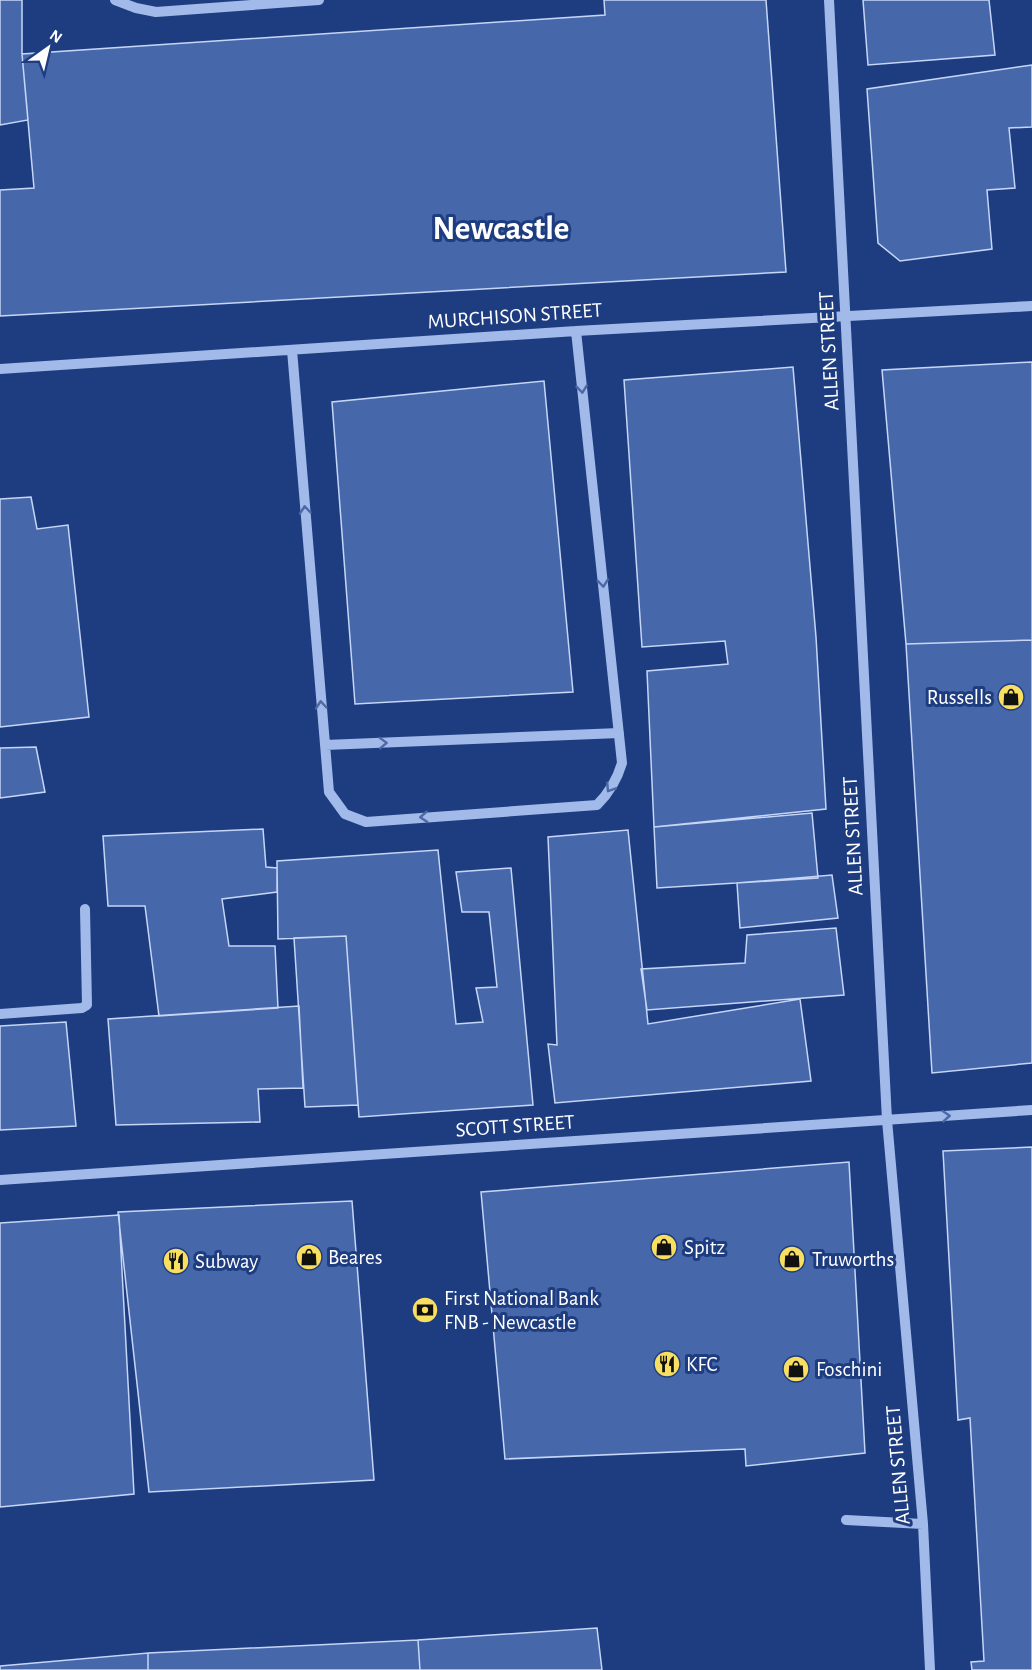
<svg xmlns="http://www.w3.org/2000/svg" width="1032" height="1670" font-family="'Alegreya Sans',sans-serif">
<rect width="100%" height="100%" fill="#1e3d80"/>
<path fill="#4667aa" stroke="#c6d6f7" stroke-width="1.5" d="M0,0H22V54L28,120L0,125Z
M604,0H766L786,272L0,316V190L34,188L22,54L605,15Z
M863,0H989L995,55L868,65Z
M1032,65V127L1009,128L1015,188L987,190L992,249L900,261L878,243L867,89Z
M1032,362V640L906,644L882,370Z
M793,367L816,637L826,809L654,827L647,671L728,664L725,641L642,647L624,380Z
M544,381L573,692L355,704L332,402Z
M31,497L37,529L68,525L89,717L0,727V499Z
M1032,640V1063L932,1073L906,644Z
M36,747L45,792L0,798V748Z
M812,813L818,878L657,888L654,827Z
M263,829L266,867L277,868V892L222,899L229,946H275L278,1008L159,1016L145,906H108L103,836Z
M628,830L648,1024L800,999L811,1081L555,1103L548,1044L557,1045L548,837Z
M438,850L456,1024L483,1022L476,988L497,987L489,912H462L456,872L511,868L533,1105L359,1117L346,936L278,939L277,861Z
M832,875L838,918L740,928L737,883Z
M836,928L844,995L647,1010L641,969L745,963L747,935Z
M346,936L358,1105L305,1107L294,938Z
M299,1006L303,1088L258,1089L260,1122L116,1125L108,1019Z
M66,1022L76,1126L0,1130V1026Z
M1032,1147V1670H972L971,1662L984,1661L970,1418L958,1420L943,1151Z
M849,1162L865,1453L746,1466L745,1449L505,1459L481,1192Z
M352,1201L374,1480L149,1492L118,1212Z
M119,1215L134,1494L0,1507V1223Z
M597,1628L602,1670H420L418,1640Z
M418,1640L420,1670H148V1653Z
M148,1653V1670H0V1666Z"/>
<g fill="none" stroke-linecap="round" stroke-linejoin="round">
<path stroke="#a2bae9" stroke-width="10" d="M115,0L136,8L156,12L319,0
M829,0L887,1120L923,1524L930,1670
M292,350L329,792L345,814L366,822L597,805C609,793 617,780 622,763L576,331
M0,369L576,331L1032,306
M325,745L619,733
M0,1014L82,1008L87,1005L85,909
M0,1180L1032,1110
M846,1520L923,1524"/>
</g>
<defs><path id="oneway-chevron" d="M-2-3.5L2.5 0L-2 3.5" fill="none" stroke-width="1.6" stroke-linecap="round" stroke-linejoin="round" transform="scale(1.5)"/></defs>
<g stroke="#4c69a5">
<use href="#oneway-chevron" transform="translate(582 389) rotate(84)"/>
<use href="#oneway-chevron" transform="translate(305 510) rotate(-95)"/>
<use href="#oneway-chevron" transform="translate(603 583) rotate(84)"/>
<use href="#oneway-chevron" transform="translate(321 705) rotate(-95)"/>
<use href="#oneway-chevron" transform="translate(383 743) rotate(-2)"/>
<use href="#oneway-chevron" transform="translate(610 788) rotate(123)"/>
<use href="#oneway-chevron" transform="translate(424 817) rotate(176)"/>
<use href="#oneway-chevron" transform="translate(946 1116) rotate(-4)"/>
</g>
<defs>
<symbol id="shop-disc" viewBox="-11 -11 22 22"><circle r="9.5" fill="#f8de61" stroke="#1e3d80"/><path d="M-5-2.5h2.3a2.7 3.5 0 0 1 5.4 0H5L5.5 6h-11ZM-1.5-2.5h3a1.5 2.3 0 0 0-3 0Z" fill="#111"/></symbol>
<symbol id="restaurant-disc" viewBox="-11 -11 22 22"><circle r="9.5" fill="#f8de61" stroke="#1e3d80"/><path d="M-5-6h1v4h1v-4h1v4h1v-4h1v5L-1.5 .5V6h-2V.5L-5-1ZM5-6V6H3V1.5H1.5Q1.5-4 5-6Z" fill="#111"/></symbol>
<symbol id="bank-disc" viewBox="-11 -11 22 22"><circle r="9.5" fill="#f8de61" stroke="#1e3d80"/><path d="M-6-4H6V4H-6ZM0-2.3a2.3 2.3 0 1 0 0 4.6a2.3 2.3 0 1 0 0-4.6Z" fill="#111"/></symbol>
</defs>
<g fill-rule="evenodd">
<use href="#shop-disc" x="996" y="682" width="30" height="30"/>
<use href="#shop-disc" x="649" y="1232" width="30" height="30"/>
<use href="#shop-disc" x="294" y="1242" width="30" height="30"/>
<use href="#shop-disc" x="777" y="1244" width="30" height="30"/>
<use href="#restaurant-disc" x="161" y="1246" width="30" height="30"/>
<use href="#bank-disc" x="410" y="1295" width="30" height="30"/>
<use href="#restaurant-disc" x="652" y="1349" width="30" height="30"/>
<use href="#shop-disc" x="781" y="1354" width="30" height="30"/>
</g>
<g text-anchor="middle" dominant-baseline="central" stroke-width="6" stroke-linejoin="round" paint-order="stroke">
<g font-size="21" fill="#fff" stroke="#1e3d80">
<text transform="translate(515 316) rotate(-4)">MURCHISON STREET</text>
<text transform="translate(829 351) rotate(-93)">ALLEN STREET</text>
<text transform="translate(853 836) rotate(-93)">ALLEN STREET</text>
<text transform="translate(515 1126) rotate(-4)">SCOTT STREET</text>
<text transform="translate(898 1465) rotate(-95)">ALLEN STREET</text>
</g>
<g font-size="21" fill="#fff" stroke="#1e3d80" text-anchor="start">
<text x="992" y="697" text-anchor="end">Russells</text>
<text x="684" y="1247">Spitz</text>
<text x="328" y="1257">Beares</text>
<text x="812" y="1259">Truworths</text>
<text x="195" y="1261">Subway</text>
<text x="444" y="1298">First National Bank<tspan x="444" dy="24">FNB - Newcastle</tspan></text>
<text x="686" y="1364">KFC</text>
<text x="816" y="1369">Foschini</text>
</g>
<g font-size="33" font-weight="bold" fill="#fff" stroke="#1e3d80">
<text x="501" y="229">Newcastle</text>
</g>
</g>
<g transform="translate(48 48) rotate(34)" stroke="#1e3d80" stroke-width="4.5" paint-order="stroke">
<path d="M0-4.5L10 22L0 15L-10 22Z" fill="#ffffff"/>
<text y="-9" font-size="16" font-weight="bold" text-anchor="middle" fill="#ffffff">N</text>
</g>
</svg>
